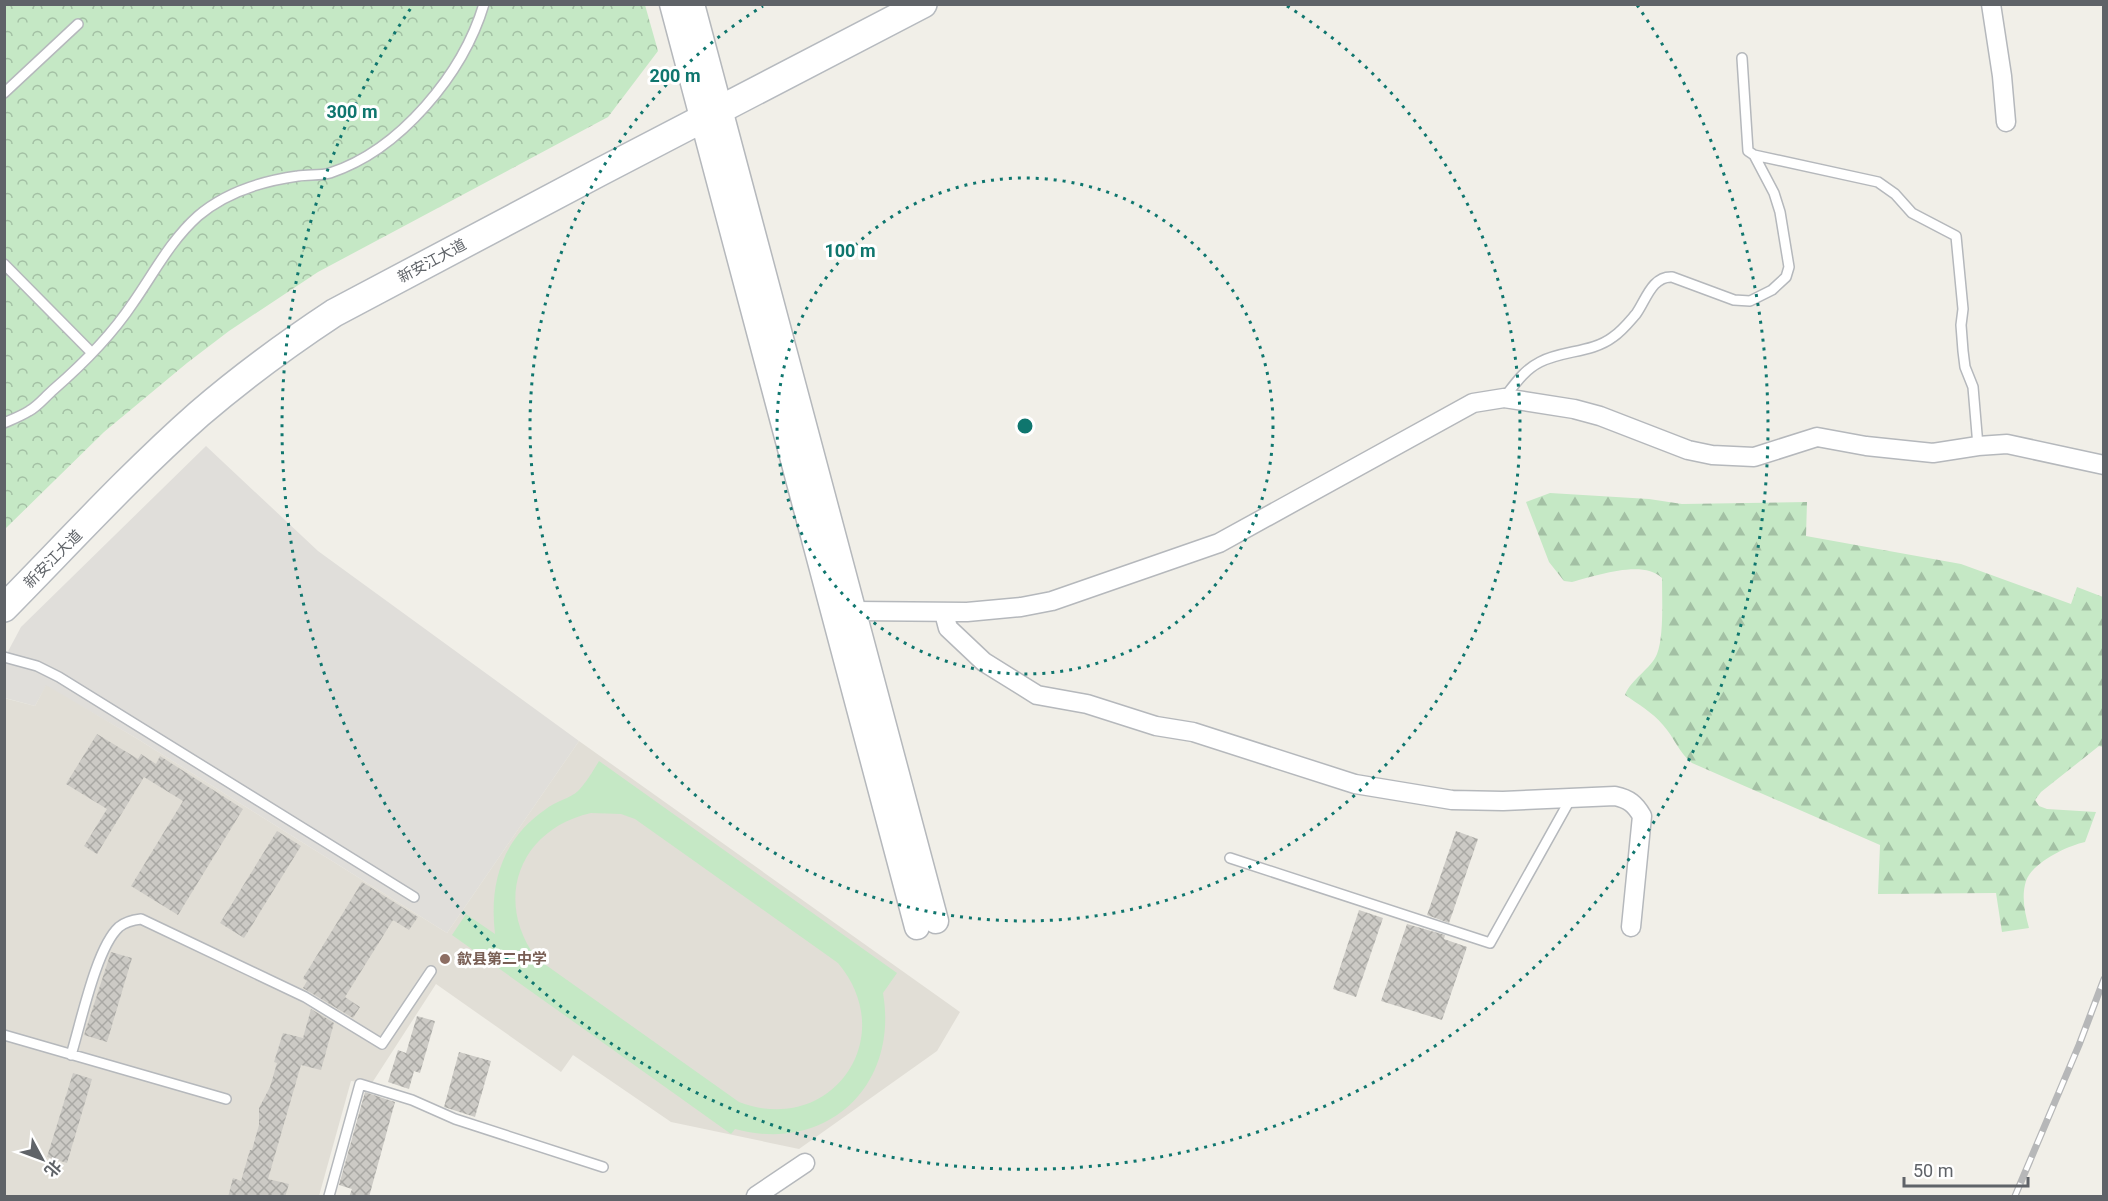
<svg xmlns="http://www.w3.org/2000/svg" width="2108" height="1201" font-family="Roboto,'Noto Sans SC',sans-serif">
<defs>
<pattern id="forest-firs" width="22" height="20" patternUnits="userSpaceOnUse" patternTransform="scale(1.5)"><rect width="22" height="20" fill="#c5e8c5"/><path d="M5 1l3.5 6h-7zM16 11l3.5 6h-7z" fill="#a3c0a4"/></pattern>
<pattern id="park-crowns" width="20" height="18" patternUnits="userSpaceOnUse" patternTransform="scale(1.5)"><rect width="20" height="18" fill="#c5e8c5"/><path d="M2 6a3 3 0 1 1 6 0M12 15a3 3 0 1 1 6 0" fill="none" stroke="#a3c0a4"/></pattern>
<pattern id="building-cross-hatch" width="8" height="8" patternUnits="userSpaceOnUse" patternTransform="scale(1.5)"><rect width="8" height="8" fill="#cccac5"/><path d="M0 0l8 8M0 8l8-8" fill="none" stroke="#a9a8a4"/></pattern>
</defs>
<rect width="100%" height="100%" fill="#f1efe8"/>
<path fill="#e0deda" d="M206,446L318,551L579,741L447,933L136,738L46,686L35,706L5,698V657L21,627Z"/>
<path fill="#e1ded6" d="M46,685L136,738L447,933L579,741L960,1012L937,1051L799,1149L671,1122L573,1055L561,1072L436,984L372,1083L351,1081L319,1196H5L4,698L35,706Z"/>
<path fill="#c5e8c5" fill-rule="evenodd" d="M599,761L897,973L883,993C899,1086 827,1154 735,1129L731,1134L452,935L466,914L495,934C489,883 502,839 546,809C554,802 571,798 578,791C586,783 593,771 599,761ZM591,813L621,814L635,819L838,963C901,1038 831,1137 739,1102L536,958C493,899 520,829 591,813Z"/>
<path fill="url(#forest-firs)" d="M1550,493L1649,499L1682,504L1807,502L1806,536L1961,564L2071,604L2077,587L2103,597V747L2099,746L2041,792L2035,800L2039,806L2047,809L2096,812L2085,842C2067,846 2033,862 2026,881C2021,897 2025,913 2029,928L2002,932L1996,893L1878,894L1880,845L1692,763C1679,753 1674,737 1663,725C1652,712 1638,704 1625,695C1631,679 1651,669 1657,654C1664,637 1662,597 1662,578C1643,559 1595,576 1572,582L1564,581L1549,562L1526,502Z"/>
<path fill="url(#park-crowns)" d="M5,5H645L658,51L608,117L318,272L229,331L187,363L104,432L5,529Z"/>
<path fill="url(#building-cross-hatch)" d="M97,734L138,759L141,754L156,764L160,756L243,809L178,915L131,886L183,801L144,777L97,854L84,846L107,809L66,784Z
M277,831L301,846L244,938L220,923Z
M1456,831L1478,839L1449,923L1427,915Z
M362,882L418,917L409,930L393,920L345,997L360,1007L353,1018L303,988L307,981L303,978Z
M1359,910L1383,918L1356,997L1333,989Z
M1407,924L1445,935L1444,939L1467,947L1442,1020L1381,1001Z
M111,952L132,958L107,1042L84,1035Z
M311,1009L334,1023L321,1070L301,1065L268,1179L289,1184L285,1197H228L233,1178L241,1181L250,1150H252L259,1125V1108L270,1087L277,1063L274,1062L283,1033L303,1038Z
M417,1016L435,1021L420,1073L414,1071L409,1089L388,1082L398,1050L406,1053Z
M459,1052L491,1061L475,1117L444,1107Z
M73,1073L92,1079L67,1163L47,1157Z
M365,1092L395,1102L369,1197H349L352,1189L339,1185Z"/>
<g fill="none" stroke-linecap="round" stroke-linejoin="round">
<defs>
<path id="service" d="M1742,58L1748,151L1754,155L1878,182L1895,194L1912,213L1956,236L1963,309L1961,325L1963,351L1965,367L1973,387L1978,446
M4,93L78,24
M4,264L92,353
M1504,398C1515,384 1524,370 1540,362C1563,350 1592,353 1613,337C1622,331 1629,322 1636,314C1646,300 1652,276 1672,277L1734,300L1750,301L1772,290L1786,277L1789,267L1780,212L1774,193L1754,155
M4,423C13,419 21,416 29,411C38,406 45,397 53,390C83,364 111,336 133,303C154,273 170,241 198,216C226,192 262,181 298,176C308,174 320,176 330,173C400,150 463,74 484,4
M4,657L37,666L59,677L414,897
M1230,858L1490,943L1571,798
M4,1035L226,1099
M71,1055C81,1023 96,948 119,927C125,922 133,920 141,919L305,997L382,1044L431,971
M329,1196L360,1084L412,1100L455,1119L603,1167"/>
<path id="minor" d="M1991,4L2002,76L2006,122
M854,611L967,612L1021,607L1052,601L1219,543L1473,403L1504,398L1574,409L1600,416L1688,450L1712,455L1754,457L1817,437L1866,446L1933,453L1978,446L2007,444L2104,465
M944,613L948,628L984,662L1037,695L1087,704L1156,726L1193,732L1355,784L1452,800L1503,801L1615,796C1629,799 1635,804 1642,816L1631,927
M756,1196L805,1163"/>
<path id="tertiary" d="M672,4L917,927
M692,4L936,921"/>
<path id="secondary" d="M4,608C68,543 131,474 199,414C242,377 287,344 334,313L600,172L923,4"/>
</defs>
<use href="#service" stroke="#b5b8bc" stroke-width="12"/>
<use href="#minor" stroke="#b5b8bc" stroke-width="21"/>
<use href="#tertiary" stroke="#b5b8bc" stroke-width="27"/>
<use href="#secondary" stroke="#b6babf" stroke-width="30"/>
<use href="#service" stroke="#fff" stroke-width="9"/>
<use href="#minor" stroke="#fff" stroke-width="18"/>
<use href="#tertiary" stroke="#fff" stroke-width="24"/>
<use href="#secondary" stroke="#fff" stroke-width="27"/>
<defs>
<path id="rail" d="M2015,1196L2079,1045L2104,979"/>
</defs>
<use href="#rail" stroke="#b6b7b8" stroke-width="7"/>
<use href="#rail" stroke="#fff" stroke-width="4.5" stroke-dasharray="14" stroke-linecap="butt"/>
</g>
<g fill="none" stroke="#0f766e" stroke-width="3" stroke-dasharray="3 6">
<circle cx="1025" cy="426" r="248"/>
<path d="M1287 6A495 495 0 1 1 763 6"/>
<path d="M1637 5A743 743 0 1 1 413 5"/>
</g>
<circle fill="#8d6e63" stroke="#fff" stroke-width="2" cx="445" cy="959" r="6"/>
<g text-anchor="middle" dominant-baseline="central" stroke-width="6" stroke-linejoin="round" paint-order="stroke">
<g font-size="15" fill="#5f6368" stroke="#fff">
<text transform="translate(432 261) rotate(-28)">新安江大道</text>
<text transform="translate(53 559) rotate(-45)">新安江大道</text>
</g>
<g font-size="15" font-weight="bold" fill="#785e54" stroke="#fff" text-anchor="start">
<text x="457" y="959">歙县第二中学</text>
</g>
</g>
<circle cx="1025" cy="426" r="9" fill="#0f766e" stroke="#fff" stroke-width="3"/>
<g font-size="18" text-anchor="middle" font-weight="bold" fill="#0f766e" stroke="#fff" stroke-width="6" stroke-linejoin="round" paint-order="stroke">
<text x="675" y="82">200 m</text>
<text x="352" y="118">300 m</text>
<text x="850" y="257">100 m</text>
</g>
<rect width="2108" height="1201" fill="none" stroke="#5f6368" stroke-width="12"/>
<g transform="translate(42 1159) rotate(131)" stroke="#ffffff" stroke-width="4.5" paint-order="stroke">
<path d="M0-4.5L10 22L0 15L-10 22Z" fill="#5f6368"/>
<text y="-9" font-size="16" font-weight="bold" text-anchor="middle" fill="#5f6368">北</text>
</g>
<path d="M1904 1177v9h124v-9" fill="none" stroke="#5f6368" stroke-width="3"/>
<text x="1913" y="1177" font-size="18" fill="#5f6368" stroke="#ffffff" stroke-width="4.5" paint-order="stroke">50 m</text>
</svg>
